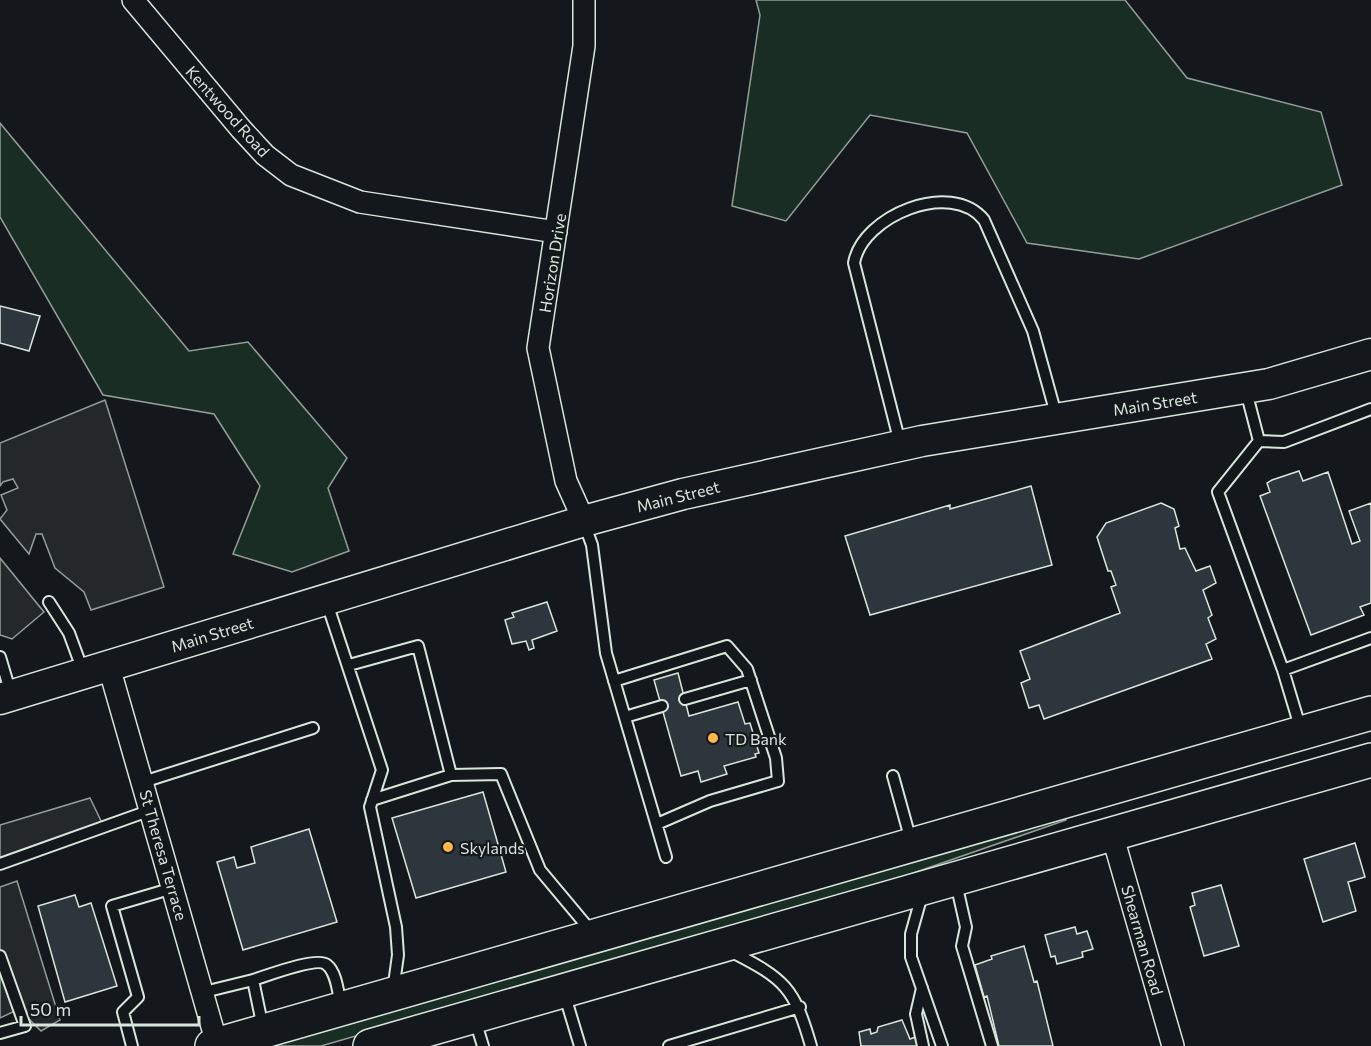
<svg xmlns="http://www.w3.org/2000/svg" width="1371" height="1046" font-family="Commissioner,sans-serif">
<rect width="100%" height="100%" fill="#14181c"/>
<path fill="#1a2d24" stroke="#939e99" stroke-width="1.5" d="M756,0H1125L1187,78L1321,112L1342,185L1139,259L1027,243L967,133L870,115L786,221L732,206L760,15Z
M0,123L189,351L248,342L347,458L328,488L349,551L292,572L233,554L260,486L214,414L103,395L0,217Z
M1065,816L1066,820L873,887L321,1046H267Z"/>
<path fill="#24282b" stroke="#939e99" stroke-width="1.5" d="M105,400L164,587L91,610L84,592L55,568L42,534H36L29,554L0,519L7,510L1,495L18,488L13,479L3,482L0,486V443Z
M0,558L44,612L12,639L0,635Z
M90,798L104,827L0,864V825Z
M17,881L60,1020L41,1031L19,1009L0,1018V887Z"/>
<path fill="#2c363c" stroke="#d8e6dc" stroke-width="1.5" d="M0,306L40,316L29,351L0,343Z
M1299,471L1303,481L1328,472L1352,544L1360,541L1349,511L1371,503V603L1360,607L1364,615L1311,635L1260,496L1270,492L1267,483L1272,480Z
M1031,486L1052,565L870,615L845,536L950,505V509Z
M1161,503L1174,509L1179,526L1175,528L1180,549L1185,548L1196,571L1210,566L1216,583L1203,590L1212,615L1208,618L1216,639L1206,644L1212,659L1044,719L1039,705L1029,708L1021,683L1030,679L1020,651L1120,613L1111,587L1116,585L1111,571H1108L1097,537L1106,523Z
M547,602L557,631L532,640L534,648L529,650L526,641L512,644L505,620L514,617L512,613Z
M678,673L689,716L738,702L745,724L750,723L759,753L755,754L756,757L724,766L727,774L701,782L698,771L681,776L654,680Z
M483,792L506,872L416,898L392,818Z
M309,829L337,922L243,950L217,862L234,857L237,868L255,863L251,847Z
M1355,843L1365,877L1348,882L1356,911L1323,922L1304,859Z
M1221,885L1239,946L1204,956L1190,907L1195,905L1192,893Z
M75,895L79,907L91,903L117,986L65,1002L38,906Z
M1075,927L1077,934L1087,931L1093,949L1082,952L1083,957L1057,964L1055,956L1051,957L1045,935Z
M1024,946L1034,982L1037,981L1053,1046H999L987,996L984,997L975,965L992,959L991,956Z
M902,1020L910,1039L918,1036L921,1046H861L859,1032L870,1029L871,1034L877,1032L878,1027Z"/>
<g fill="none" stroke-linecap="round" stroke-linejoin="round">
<defs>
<path id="lane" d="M1246,391L1259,441L1218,492L1283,670L1301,730
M1259,441L1284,442L1371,409
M900,443L854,263C862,216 951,179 984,220L1033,331L1057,418
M584,523L592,545L606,653L666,857
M326,600L382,770L370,807L396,927L398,955L393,991
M49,602L69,633L83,671
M0,657L11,694
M349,665L418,646L451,775L372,800
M1283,670L1371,638
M614,681L727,646L747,669L776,758L778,781L710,801L657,824
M685,699L751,680
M625,717L662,706
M451,775L501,774L540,870L591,931
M893,776L911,841
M143,782L313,728
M0,864L151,810
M956,883L966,927L962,946L992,1046
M922,895L911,934V957L942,1046
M730,951C785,979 794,987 811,1046
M0,956L25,1026L0,1033
M922,988L916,1014L923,1046
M204,992L253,980
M564,993L580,1046
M475,1020L483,1046
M263,1028L253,980C266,976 318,956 327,965C337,973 338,994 341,1005
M132,1046L123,1012L138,997L112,906L173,888
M669,1046L800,1007"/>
<path id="street" d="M133,0L241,129L265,155L291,175L360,202L556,232
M584,521L566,481L538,348L584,46V0
M109,667L217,1044
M1112,834L1173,1046"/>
<path id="secondary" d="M0,699L584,521L683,494L922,441L1269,384L1371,354"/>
<path id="highway" d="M212,1046L1371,713
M370,1046L1371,760"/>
</defs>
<use href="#lane" stroke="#d8e6dc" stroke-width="14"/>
<use href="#street" stroke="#d8e6dc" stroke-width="24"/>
<use href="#secondary" stroke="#d8e6dc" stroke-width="33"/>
<use href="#highway" stroke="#d8e6dc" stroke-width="36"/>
<use href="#lane" stroke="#14181c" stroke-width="10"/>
<use href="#street" stroke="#14181c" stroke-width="21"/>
<use href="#secondary" stroke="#14181c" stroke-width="30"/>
<use href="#highway" stroke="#14181c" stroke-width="33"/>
</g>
<g fill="#ffb74d" stroke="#14181c" stroke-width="2">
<circle cx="713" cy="738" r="6"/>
<circle cx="448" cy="847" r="6"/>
</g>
<g text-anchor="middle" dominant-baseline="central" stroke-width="4.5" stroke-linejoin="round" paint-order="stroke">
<g font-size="16" fill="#d8e6dc" stroke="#14181c">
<text transform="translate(228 111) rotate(48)">Kentwood Road</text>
<text transform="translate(552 263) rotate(-81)">Horizon Drive</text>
<text transform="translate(1155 403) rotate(-9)">Main Street</text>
<text transform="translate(678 496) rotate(-14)">Main Street</text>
<text transform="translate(212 634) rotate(-17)">Main Street</text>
<text transform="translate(164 855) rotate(74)">St Theresa Terrace</text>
<text transform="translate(1143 940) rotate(74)">Shearman Road</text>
</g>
<g font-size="16" fill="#d8e6dc" stroke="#14181c" text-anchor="start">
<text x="725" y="738">TD Bank</text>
<text x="460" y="847">Skylands</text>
</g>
</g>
<path d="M21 1016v9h178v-9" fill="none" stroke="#d8e6dc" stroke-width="3"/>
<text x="30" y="1016" font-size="18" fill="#d8e6dc" stroke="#14181c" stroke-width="4.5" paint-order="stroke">50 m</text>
</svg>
